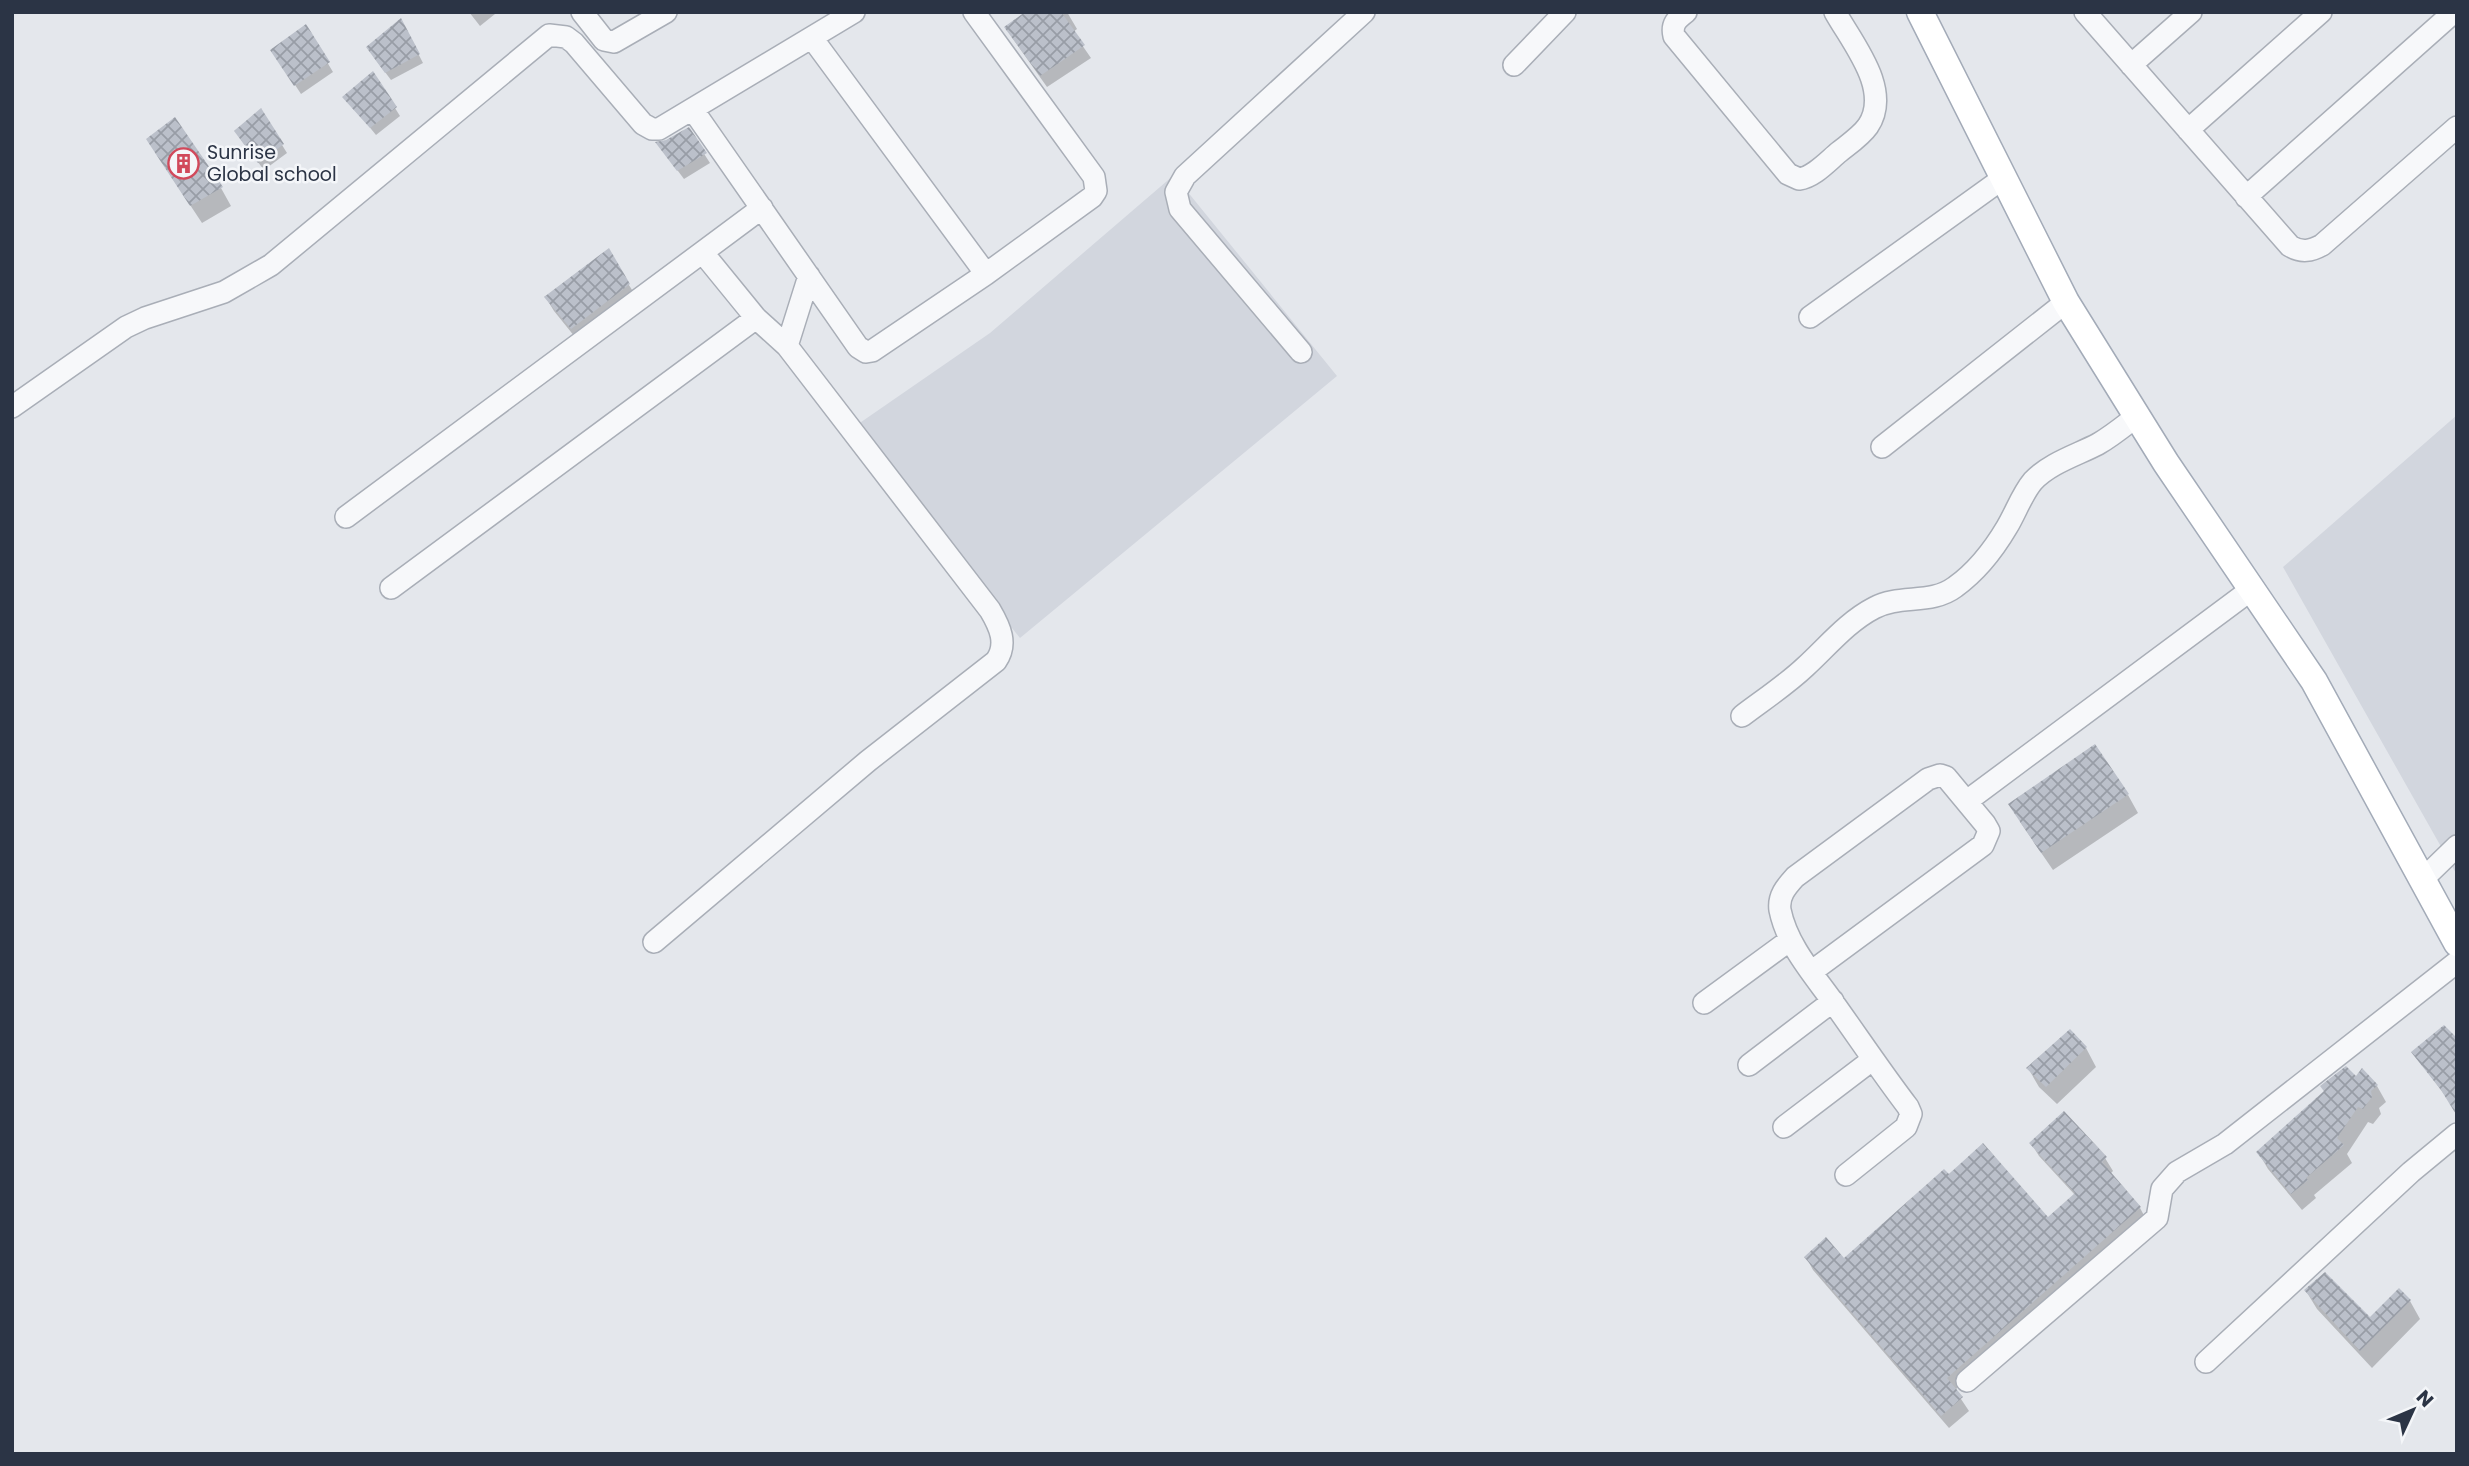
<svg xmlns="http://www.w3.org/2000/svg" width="2469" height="1466" font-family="Poppins,sans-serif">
<defs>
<pattern id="building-cross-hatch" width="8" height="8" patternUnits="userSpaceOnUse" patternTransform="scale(1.75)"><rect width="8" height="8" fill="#bbc0ca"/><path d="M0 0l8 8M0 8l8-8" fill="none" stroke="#989da6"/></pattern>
</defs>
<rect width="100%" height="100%" fill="#e4e7ec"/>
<path fill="#d2d6de" d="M1174,175L1337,376L1020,638L851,429L990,333Z
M2457,415V875L2283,567Z"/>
<path fill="#0003" d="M469,12H494L495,14L480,26Z
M1028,12H1067L1077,29L1073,32L1091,58L1047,87L1013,39Z
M401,20L423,63L391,80L373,56Z
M306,27L333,72L301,94L278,59Z
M345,97L395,108L400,116L376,135Z
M261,111L287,153L264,170L241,140Z
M688,129L710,163L684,179L663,151L666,142Z
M159,158L221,188L231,206L202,223Z
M608,251L637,298L579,342L554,311L546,298Z
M2128,795L2138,813L2053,870L2020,822Z
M2445,1027L2450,1102L2413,1053Z
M2069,1031L2086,1048L2096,1067L2057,1104L2039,1087L2028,1068Z
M2362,1070L2377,1086L2386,1102L2379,1108L2381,1114L2373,1124L2368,1122L2347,1154L2352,1163L2314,1195L2316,1198L2302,1210L2268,1169L2258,1152L2356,1079Z
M2031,1143L2105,1158L2113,1171L2110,1174L2140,1208L2147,1221L1955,1390L1969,1411L1949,1428L1813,1270L1806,1257L1844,1260L1949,1176L2047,1219L2075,1195L2039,1156Z
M2306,1291L2370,1320L2410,1301L2420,1319L2372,1368L2317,1309Z"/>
<path fill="url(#building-cross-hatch)" d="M1025,12H1061L1085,45L1040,76L1004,27Z
M401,18L420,54L385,73L366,47Z
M306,24L330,62L294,86L270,50Z
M373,71L397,107L370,128L342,97Z
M261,108L284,144L258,163L234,131Z
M175,117L223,187L190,206L146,139Z
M689,127L707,153L677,171L655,142L666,140Z
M609,248L630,284L571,329L544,297Z
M2095,744L2129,794L2041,853L2008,804Z
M2444,1025L2457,1038V1116L2441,1090L2411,1052Z
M2070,1029L2087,1047L2046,1087L2026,1068Z
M2346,1066L2356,1076L2362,1068L2378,1085L2371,1091L2372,1097L2363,1109L2358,1107L2337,1138L2344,1145L2306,1178L2308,1180L2291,1194L2256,1152L2324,1091L2320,1086Z
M2064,1111L2107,1157L2102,1162L2141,1207L1947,1378L1963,1397L1941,1416L1804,1257L1826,1237L1844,1258L1944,1169L1949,1174L1983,1143L2048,1217L2075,1193L2029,1143Z
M2325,1272L2370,1317L2399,1288L2411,1300L2360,1351L2304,1290Z"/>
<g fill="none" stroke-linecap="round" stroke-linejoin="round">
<defs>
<path id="minor" d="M582,12L604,40L614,42L666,12
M1686,12C1677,19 1671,24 1674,36L1788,174L1799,179C1814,177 1828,161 1839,152C1849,144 1861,136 1868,126C1892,90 1853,44 1835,12
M2085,12L2290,246C2302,253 2311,251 2322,245L2457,127
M812,38L986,274
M1514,65L1565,12
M2131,65L2191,12
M693,110L858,347L866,352L872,351L986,274L1092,197L1096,191L1094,177L974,12
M2188,130L2321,12
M2246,197L2454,12
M1810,317L2002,179
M787,346L809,276
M1301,352L1180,209L1176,192L1185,176L1364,12
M12,407L126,327L145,318L224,292L271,265L549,35L566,37L574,43L643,124L652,129H659L854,12
M1882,447L2066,302
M346,517L762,208
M391,588L756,318
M1742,716C1763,700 1786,685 1805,667C1827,647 1847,622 1874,608C1900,594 1931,605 1955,587C1976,572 1994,549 2007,527C2016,512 2022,494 2033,481C2050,463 2077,455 2098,444C2112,436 2124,426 2137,416
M1967,801L2252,589
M2423,879L2457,846
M654,942L868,761L996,661C1008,644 1000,627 990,610L787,346L756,318L703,253
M1811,972L1983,845L1989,831L1985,824L1946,777L1940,775L1928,779L1795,877C1786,887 1778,896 1780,910C1787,945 1813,974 1833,1002C1858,1037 1882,1073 1908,1107L1911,1114L1906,1127L1846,1175
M1704,1003L1790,940
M1749,1065L1833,1001
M1784,1127L1872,1060
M2206,1362L2411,1172L2457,1134
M1967,1381L2157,1218L2162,1189L2177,1172L2225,1144L2457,962"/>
<path id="major" d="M1920,12L2066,302L2166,463L2314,681L2457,943"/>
</defs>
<use href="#minor" stroke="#a9aeb7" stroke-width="24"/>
<use href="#major" stroke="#a3abb8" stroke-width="29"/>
<use href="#minor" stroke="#f7f8fa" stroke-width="21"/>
<use href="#major" stroke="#fff" stroke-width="26"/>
</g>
<defs>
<symbol id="building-ring" viewBox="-11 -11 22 22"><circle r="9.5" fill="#f4f6f9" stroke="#d1495b" stroke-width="1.5"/><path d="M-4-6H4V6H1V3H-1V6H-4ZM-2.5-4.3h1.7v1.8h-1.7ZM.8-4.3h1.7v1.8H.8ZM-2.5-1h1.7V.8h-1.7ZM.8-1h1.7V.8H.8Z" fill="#d1495b"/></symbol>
</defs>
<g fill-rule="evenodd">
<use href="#building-ring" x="166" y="146" width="35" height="35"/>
</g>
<g text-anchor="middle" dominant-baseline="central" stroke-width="5" stroke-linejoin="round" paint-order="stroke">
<g font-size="19" fill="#2b3445" stroke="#f4f6f9" text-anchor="start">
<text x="207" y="152">Sunrise<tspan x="207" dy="22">Global school</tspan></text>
</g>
</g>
<rect width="2469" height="1466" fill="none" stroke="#2b3445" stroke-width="28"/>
<g transform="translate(2413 1410) rotate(46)" stroke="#f4f6f9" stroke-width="5" paint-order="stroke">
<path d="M0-5L12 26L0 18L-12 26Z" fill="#2b3445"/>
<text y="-10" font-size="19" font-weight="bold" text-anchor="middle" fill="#2b3445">N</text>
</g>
</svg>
